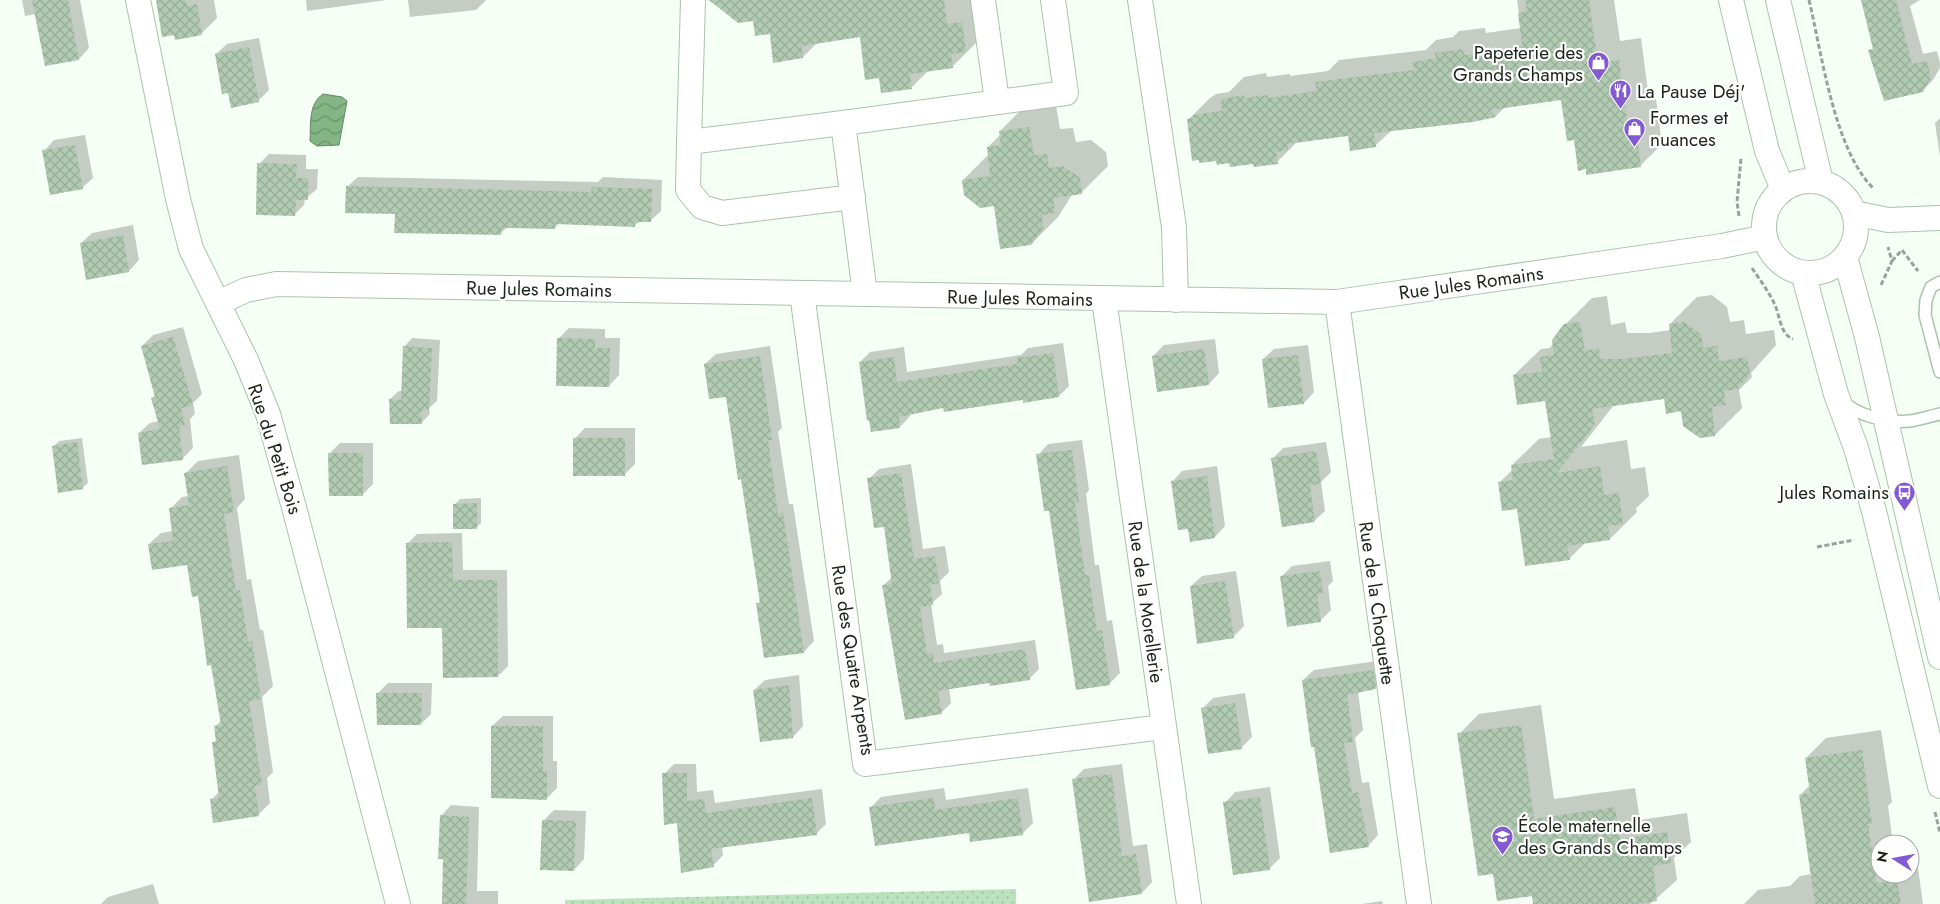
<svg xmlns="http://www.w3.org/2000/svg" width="1940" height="904" font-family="Jost,sans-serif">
<defs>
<pattern id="grass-dots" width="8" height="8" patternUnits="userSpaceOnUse" patternTransform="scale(1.25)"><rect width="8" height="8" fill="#bce1bd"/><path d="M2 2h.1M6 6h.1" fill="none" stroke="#a1c1a2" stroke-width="1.8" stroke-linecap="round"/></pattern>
<pattern id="water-waves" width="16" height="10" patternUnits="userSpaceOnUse" patternTransform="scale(1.25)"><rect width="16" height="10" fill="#83b585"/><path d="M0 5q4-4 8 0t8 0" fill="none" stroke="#6a936c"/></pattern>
<pattern id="building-cross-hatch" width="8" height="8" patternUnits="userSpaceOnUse" patternTransform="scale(1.25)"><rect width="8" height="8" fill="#b1cab2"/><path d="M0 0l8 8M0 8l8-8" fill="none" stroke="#98ad98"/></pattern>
</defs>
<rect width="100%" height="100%" fill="#f5fff5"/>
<path fill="url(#grass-dots)" d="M1016,889V904H565V900Z"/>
<path fill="url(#water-waves)" stroke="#648a66" d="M323,94L342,97L347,101L339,145L317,146L310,141C311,125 308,104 323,94Z"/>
<path fill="#0003" d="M22,0H80L89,48L79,59L36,14L25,16Z
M157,0H214L217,18L201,34Z
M306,0H387L307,11Z
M408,0H486L476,10L410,17Z
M722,0H989L979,40L952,67L929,70L912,87L880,77L861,36L818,42L803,57L754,20Z
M1517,0H1614L1620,41L1641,38L1649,99H1656L1662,144L1640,166L1587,168L1575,139L1563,98L1505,107L1496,116L1473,120L1392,130L1375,146L1349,134L1298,141L1277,162H1230L1188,120L1210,98L1216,94L1229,92L1244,77L1266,73L1267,77L1290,74V76L1328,71L1339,60L1426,50L1436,40L1453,37L1459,31L1485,28L1486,33L1521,28Z
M1862,0H1920L1910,6L1923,54L1937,51L1940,63V68L1933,80L1922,91L1870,51L1874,47Z
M259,38L269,90L258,101L216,54L227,44Z
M1055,100L1060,129L1073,128L1076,142L1091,140L1106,152L1108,166L1081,193L1072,195L1058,217L1031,244L996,204L963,180L989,154L988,147L1000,135V131L1027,104Z
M1940,118V157L1935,123Z
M85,135L93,178L82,188L44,151L54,140Z
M269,154L306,155V169H318L317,189L305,199L304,205L294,215L259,164Z
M358,177L598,182L603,177L662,180L661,211L650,221H640L634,226L559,223L555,228L508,226L500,234L396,213L347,187Z
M133,225L139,260L129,271L81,243L92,233Z
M1712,295L1727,307L1730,322L1744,320L1746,334L1774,330L1776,345L1751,373L1752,377L1739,390L1742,408L1715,435L1665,398L1614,405L1581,447L1627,440L1631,469L1645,467L1649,496L1636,508L1637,512L1610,539L1586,542L1569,559L1518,508L1500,482L1513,469L1512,465L1539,439L1552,437L1546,400L1514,375L1541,349L1550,348L1565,325L1592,298L1607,296L1611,325L1625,322L1627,333H1649L1671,330L1670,324L1697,297Z
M183,327L202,394L193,403L195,414L190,419L193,448L183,458L143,464L139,433L150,423L159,421L152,398L156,395L142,346L153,335Z
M569,328L605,329V338H620L619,375L609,386L558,339Z
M412,338L440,340L437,401L429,408L430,414L421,423L390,399L399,391H403L404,347Z
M1215,339L1219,373L1209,384L1153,356L1164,345Z
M1063,343L1069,386L1059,396L944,406L910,413V416L900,427L860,362L870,352L904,347L907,372L1021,355L1028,348Z
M1308,345L1314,392L1304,403L1263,359L1274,349Z
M770,346L782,428L778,432L789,504H793L814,641L804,652L765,657L758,603L761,600L742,478L727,395L705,364L716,354Z
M585,428H635V464L624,475L574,439Z
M82,438L88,483L82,488L54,446L59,441Z
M1082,440L1089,490L1086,494L1095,565H1099L1107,621L1112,620L1120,673L1109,684L1038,455L1048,444Z
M1326,442L1331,472L1321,482L1325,511L1314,521L1273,458L1283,448Z
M340,443H373V484L362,495L329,454Z
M239,455L245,499L237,508L247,580L251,579L260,630H263L273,686L262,697L273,772L267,778L270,803L258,815L211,800L219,792L213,743L217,739L215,727L222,720L199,595L188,564L149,544L161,533L173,531L170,509L182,497L189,496L186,473L198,461Z
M911,464L923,549L945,546L949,572L940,581L942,594L931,604L937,645L943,644L944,653L1035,640L1039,669L1029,679L990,681L949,688L951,703L941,713L884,585L892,577L885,525L869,479L879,469Z
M1217,466L1225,526L1215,537L1172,482L1182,471Z
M481,498V523L476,528L455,504L460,499Z
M462,533L463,570H507L508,666L498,676L443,627L407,544L417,534Z
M1330,561L1333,581L1328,586L1331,610L1320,621L1282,576L1292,566Z
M1236,571L1244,626L1233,637L1191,586L1202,576Z
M1384,660L1386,677L1375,688L1358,692L1363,730L1355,738L1362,783L1369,782L1378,835L1368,846L1315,746L1303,680L1314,670Z
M799,675L803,726L793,737L754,690L765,680Z
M388,683H432L431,714L421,724L378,693Z
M1245,693L1252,737L1241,748L1203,708L1213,698Z
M1541,705L1554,799L1635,788L1640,820L1687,813L1691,842L1674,858L1677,880L1650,904H1535L1533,895L1494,872L1459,734L1479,714Z
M503,716H553V761H557V788L547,798L492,726Z
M1881,730L1892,802L1888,806L1893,844H1880V874H1910V862L1917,861L1923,904H1744L1758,890L1790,886L1800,876L1812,874L1800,795L1810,785L1806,758L1826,738Z
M674,764H696L697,792L713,790L715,803L822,789L826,824L816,834L722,846L723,855L713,866L678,822L664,774Z
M1122,764L1133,846L1147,844L1152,882L1142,893L1073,780L1084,769Z
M1270,787L1280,858L1269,869L1225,803L1235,792Z
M944,788L946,800L1028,788L1033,823L1023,833L970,831L870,808L881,797Z
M451,805L479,807L477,891H498V904H443L445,858L441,816Z
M554,810L586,811L584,859L574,870L543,821Z
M153,884L159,904H101L108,897Z
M1382,901L1383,904H1362Z"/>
<path fill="url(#building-cross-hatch)" d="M32,0H68L79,60L45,66Z
M156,0H186L187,6L197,4L202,35L175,40L174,35L162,37Z
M709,0H944L947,24L962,22L966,52L951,54L953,68L910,74L912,89L881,93L879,78L865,80L860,37L802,46L803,58L773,63L770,34L755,36L753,21L738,23Z
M1525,0H1589L1598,63L1619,60L1627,121L1634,120L1641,167L1586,175V169L1578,171L1574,140L1567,141L1561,100L1490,110L1496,117L1473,122L1374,133L1376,147L1350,151L1348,136L1287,144L1288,150L1276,152L1278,164L1254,167L1253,164L1230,167L1229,163L1217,165L1216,161L1199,163V160L1192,161L1187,119L1193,118V115L1222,111L1221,99L1244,95L1245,98L1268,95V98L1317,91L1315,82L1414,70L1413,62L1436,58L1435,53L1463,49L1464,55L1522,46L1518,13L1527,11Z
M1861,0H1896L1912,64L1927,61L1931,78L1923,92L1884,101L1868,50L1873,49Z
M249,47L259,102L231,108L228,93L222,94L215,54Z
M1029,127L1034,155L1047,154L1049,168L1063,166L1080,178L1082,194L1053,198L1055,213L1042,215L1043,229L1031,245L1000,249L994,206L980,208L964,195L962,180L990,176L987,147L1001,145L999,131Z
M75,145L83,189L50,195L42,150Z
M257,163L297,164L296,178H308V200H296L295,216L256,215Z
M346,186L591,192L592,187L652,189L651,222H635V227L555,224V229L502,228L501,235L394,233L395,214L345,213Z
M123,235L129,272L86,280L80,243Z
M1580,322L1585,351L1599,348L1600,359H1622L1672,353L1669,324L1684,322L1701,334L1703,348L1717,346L1719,361L1747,357L1750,373L1738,389L1724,391L1726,405L1712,407L1715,436L1700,438L1683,426L1681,411L1666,414L1664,399L1592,409L1595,424L1557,473L1600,466L1604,495L1619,493L1623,524L1608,526L1610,540L1567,546L1570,560L1525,566L1517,509L1502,511L1498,482L1513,480L1511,465L1554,459L1545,401L1517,405L1513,375L1542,372L1540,357L1554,355L1552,340L1564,324Z
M173,337L193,405L181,408L185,425L179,426L183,460L142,465L138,433L160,429L151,398L155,397L141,346Z
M557,338L595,339V348H610L609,387L556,386Z
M403,346L432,348L429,410L421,411L422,424H390L389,399L401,400Z
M1204,349L1209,385L1157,392L1152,356Z
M1053,353L1059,397L1023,403V400L944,412L943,408L899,417L900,428L871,432L869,420L867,421L859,362L894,357L897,382L1017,364V358Z
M1298,355L1304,404L1268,408L1262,359Z
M760,356L772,440H768L778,514L783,513L804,653L764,658L756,603H760L741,479L738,480L726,397L709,399L704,364Z
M573,438H625V476H573Z
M77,442L83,489L58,493L52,446Z
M1072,450L1079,502L1075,503L1085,575H1089L1097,631L1102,630L1110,685L1076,690L1049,511H1044L1036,454Z
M1316,451L1321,484L1310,485L1315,522L1282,527L1271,458Z
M328,453H363V496H329Z
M227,466L234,512L224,514L236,591L240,590L248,642L252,641L261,699L249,701L262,785L255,786L259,816L213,823L210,799L219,798L212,742H216L214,726L221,725L211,665L207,666L198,596L192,597L187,565L152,570L148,544L173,541L169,508L189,505L184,473Z
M901,473L914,559L935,556L939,583L930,585L933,605L920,607L927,654L933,653L934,663L1025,649L1030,680L990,686L989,683L938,691L942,714L905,720L882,585L892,584L884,527L874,528L867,478Z
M1207,476L1215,538L1190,542L1188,529L1178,530L1171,481Z
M477,503V529H453V504Z
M452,542L453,580H497L498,677L443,678L442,628H407L406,543Z
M1320,571L1323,593L1317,594L1321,622L1287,627L1280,576Z
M1225,581L1234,638L1197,644L1190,586Z
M1373,670L1376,689L1347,695L1353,742L1344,743L1352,793L1358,792L1369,847L1330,853L1314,747H1311L1302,680Z
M789,685L793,738L760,742L753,690Z
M376,693H422L421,725H377Z
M1235,703L1242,749L1208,754L1201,708Z
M1521,725L1534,819L1615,807L1620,839L1667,832L1671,863L1653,866L1657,901L1635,904H1533L1532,896L1497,901L1493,874L1478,876L1457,733Z
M491,726H543V771H547V800L491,798Z
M1862,750L1872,824H1868L1877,883L1897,880L1901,904H1815L1799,795L1810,793L1805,758Z
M662,773H687V801L704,799L706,813L812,798L817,835L711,849L714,867L681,873L677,823L664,825Z
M1112,774L1122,856L1136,854L1142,894L1089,902L1072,779Z
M1260,797L1270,870L1233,875L1223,802Z
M934,798L935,810L1018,798L1023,835L970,842L969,833L875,846L869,807Z
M440,815L469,817L466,904H442L443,859H438Z
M542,820L576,821L574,871L540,870Z"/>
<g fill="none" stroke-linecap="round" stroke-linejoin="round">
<defs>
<path id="service" d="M1940,282L1931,287L1926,300L1925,315L1940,372
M1843,401C1857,416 1888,423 1909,421C1919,420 1930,416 1940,414"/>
<path id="minor" d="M138,0L178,199L191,249L246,360L268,414L295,511L398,904
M693,0L689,142L843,123L865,294
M983,0L997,101
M1140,0L1174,227L1176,300
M1731,0L1767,151L1783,189
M1778,0L1821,182
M843,123L1066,93L1053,0
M689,142L688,190L702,207L722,213L853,197
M1764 227a46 46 0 1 1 92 0a46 46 0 1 1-92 0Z
M1854,213L1888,220L1940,218
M1845,257L1867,337L1940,657
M1803,273L1836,394L1856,448L1874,511L1940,786
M802,293L865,764L1163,727
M1104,299L1189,904
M1337,302L1419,904
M218,303L246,290L276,284L1337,302L1722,246L1765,237"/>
</defs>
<use href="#service" stroke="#abc3ab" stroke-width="14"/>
<use href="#minor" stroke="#abc3ab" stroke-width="26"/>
<path stroke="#99a299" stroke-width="3" stroke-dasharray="5 2.5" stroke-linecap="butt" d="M1809,0C1822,54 1834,149 1873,188
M1739,216L1737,202L1741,158
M1892,261L1902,250L1918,271
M1752,268C1760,280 1769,292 1775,305C1780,316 1780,334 1793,339
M1881,285L1892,261L1888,247
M1817,547L1854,540
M1935,812L1940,833"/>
<use href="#service" stroke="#fff" stroke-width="11"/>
<use href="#minor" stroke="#fff" stroke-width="24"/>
</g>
<defs>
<symbol id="shop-pin" viewBox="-11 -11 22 30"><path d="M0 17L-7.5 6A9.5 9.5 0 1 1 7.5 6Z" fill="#835ad4" stroke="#fff"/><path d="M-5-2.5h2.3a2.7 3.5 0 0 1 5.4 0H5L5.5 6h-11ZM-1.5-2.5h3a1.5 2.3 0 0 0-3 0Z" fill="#fff"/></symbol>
<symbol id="restaurant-pin" viewBox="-11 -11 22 30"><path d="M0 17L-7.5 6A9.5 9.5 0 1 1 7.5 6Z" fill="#835ad4" stroke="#fff"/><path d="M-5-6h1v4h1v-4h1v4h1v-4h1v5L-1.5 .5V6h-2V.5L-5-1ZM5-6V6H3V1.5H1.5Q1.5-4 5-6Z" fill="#fff"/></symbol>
<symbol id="bus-pin" viewBox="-11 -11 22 30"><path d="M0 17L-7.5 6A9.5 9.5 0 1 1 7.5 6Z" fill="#835ad4" stroke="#fff"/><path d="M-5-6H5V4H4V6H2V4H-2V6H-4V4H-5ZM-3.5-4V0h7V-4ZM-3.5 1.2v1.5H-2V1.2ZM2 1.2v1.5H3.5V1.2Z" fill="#fff"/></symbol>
<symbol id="school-pin" viewBox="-11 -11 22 30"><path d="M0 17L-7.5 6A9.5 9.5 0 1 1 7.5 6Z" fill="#835ad4" stroke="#fff"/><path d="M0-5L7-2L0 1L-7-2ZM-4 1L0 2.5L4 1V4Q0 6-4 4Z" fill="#fff"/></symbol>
</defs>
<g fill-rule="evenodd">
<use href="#shop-pin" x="1586" y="50" width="25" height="34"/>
<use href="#restaurant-pin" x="1608" y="78" width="25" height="34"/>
<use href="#shop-pin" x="1622" y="116" width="25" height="34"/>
<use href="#bus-pin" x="1892" y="480" width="25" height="34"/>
<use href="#school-pin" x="1490" y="824" width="25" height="34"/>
</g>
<g text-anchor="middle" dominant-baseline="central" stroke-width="4.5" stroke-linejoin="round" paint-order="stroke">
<g font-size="19" fill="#1c251c" stroke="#fff" text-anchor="start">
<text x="1583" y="52" text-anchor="end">Papeterie des<tspan x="1583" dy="22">Grands Champs</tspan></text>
<text x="1637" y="91">La Pause Déj'</text>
<text x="1650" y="117">Formes et<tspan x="1650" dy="22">nuances</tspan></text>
<text x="1889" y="492" text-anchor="end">Jules Romains</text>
<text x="1518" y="825">École maternelle<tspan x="1518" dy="22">des Grands Champs</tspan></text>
</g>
<g font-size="19" fill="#1c251c" stroke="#fff">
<text transform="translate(1471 283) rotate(-8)">Rue Jules Romains</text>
<text transform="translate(539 289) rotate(1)">Rue Jules Romains</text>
<text transform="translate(1020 298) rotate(1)">Rue Jules Romains</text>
<text transform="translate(275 449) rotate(72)">Rue du Petit Bois</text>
<text transform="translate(1146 602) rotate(82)">Rue de la Morellerie</text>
<text transform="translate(1377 603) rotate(82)">Rue de la Choquette</text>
<text transform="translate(853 660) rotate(81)">Rue des Quatre Arpents</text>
</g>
</g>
<g transform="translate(1895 859) rotate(281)"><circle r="24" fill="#ffffff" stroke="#a4a8a4"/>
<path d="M0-4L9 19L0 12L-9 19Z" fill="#835ad4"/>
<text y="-8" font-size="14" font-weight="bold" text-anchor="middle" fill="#1c251c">N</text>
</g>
</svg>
